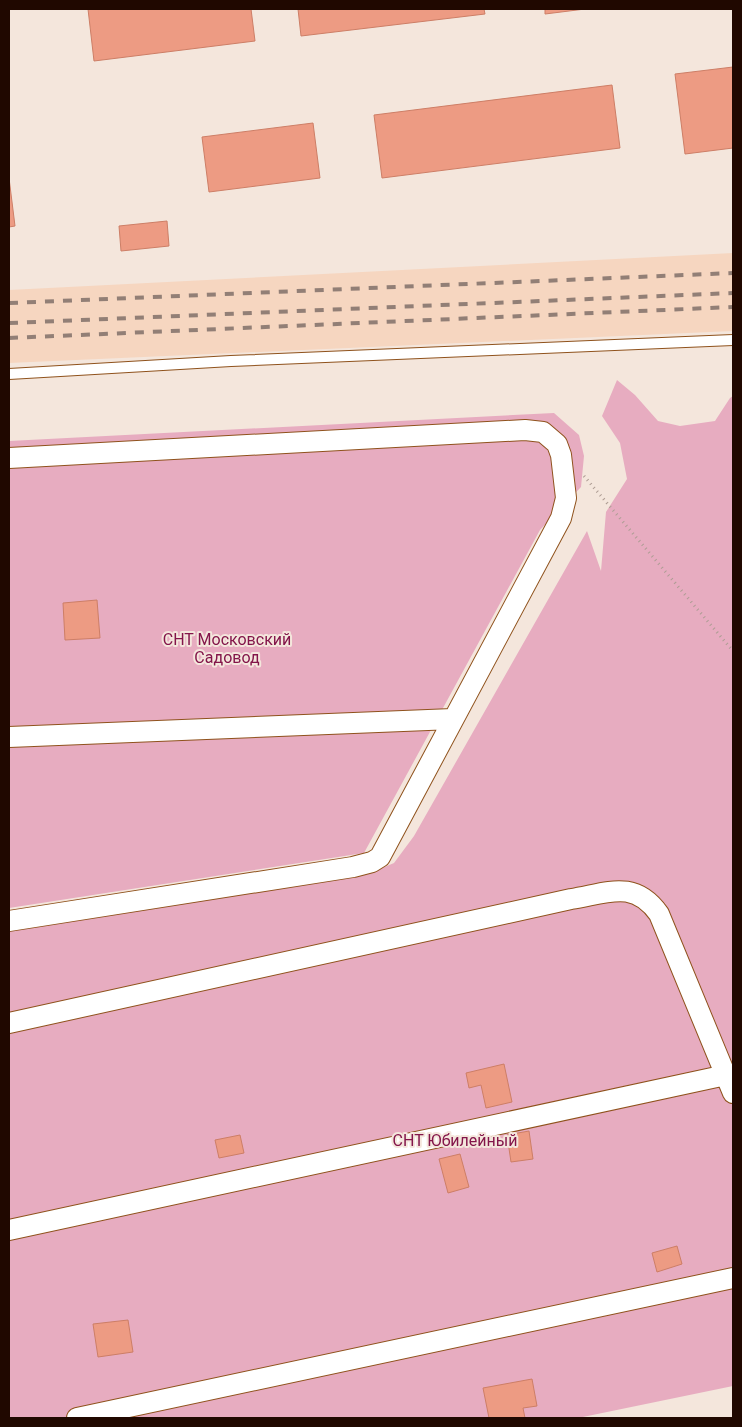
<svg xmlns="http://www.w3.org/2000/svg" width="742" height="1427" font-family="Roboto,sans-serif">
<rect width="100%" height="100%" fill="#f4e6dc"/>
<path fill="#f6d6c0" d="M733,253V331L9,363V290Z"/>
<path fill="#e7acc0" d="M617,380L635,395L658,421L680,426L715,421L730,398L733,396V1386L578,1418H9V931L368,874L394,863L414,836L587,531L601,571L606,512L627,479L620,443L602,416Z
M554,413L579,435L584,456L581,487L540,530L364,853L9,908V441Z"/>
<path fill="#ed9b83" stroke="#cd7e66" d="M88,9H251L255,41L94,61Z
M298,9H484L485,14L301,36Z
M545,9H585L545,14Z
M733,67V148L685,154L675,74Z
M612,85L620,148L382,178L374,115Z
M313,123L320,178L209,192L202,137Z
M9,178L15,226L9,227Z
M167,221L169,246L121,251L119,226Z
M97,600L100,638L65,640L63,603Z
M504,1064L512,1102L486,1108L481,1085L469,1088L466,1073Z
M529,1131L533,1159L511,1162L507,1135Z
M240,1135L244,1153L219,1158L215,1140Z
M460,1154L469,1187L448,1193L439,1159Z
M677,1246L682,1264L657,1272L652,1253Z
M128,1320L133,1352L98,1357L93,1324Z
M532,1379L537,1406L523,1408L525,1418H489L483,1388Z"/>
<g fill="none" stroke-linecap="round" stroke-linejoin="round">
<defs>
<path id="lane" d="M9,374L231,361L733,340"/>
<path id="street" d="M9,458L525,430L543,432L557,444L561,455L566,498L561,518L380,857L372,862L353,867L9,921
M9,737L453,719
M9,1023L571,899C608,893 634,879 659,914L733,1093
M9,1230L726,1075
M77,1418L733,1278"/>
</defs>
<use href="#lane" stroke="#8f521c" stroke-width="12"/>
<use href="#street" stroke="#8f521c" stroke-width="22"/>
<path stroke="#ae9d94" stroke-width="3" stroke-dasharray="1 4" stroke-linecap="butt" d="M584,476L733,651"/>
<use href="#lane" stroke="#fff" stroke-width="10"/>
<use href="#street" stroke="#fff" stroke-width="20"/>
<path stroke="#927f76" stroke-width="4" stroke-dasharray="9 9" stroke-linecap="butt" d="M9,303L733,273
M9,323L733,293
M9,338L733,307"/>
</g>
<g text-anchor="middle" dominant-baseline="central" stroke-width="4" stroke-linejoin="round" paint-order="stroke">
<g font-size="16" fill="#83154a" stroke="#f4e6dc">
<text x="227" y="639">СНТ Московский<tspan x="227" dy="18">Садовод</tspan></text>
<text x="455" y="1140">СНТ Юбилейный</text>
</g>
</g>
<rect width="742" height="1427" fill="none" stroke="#200800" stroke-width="20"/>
</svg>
